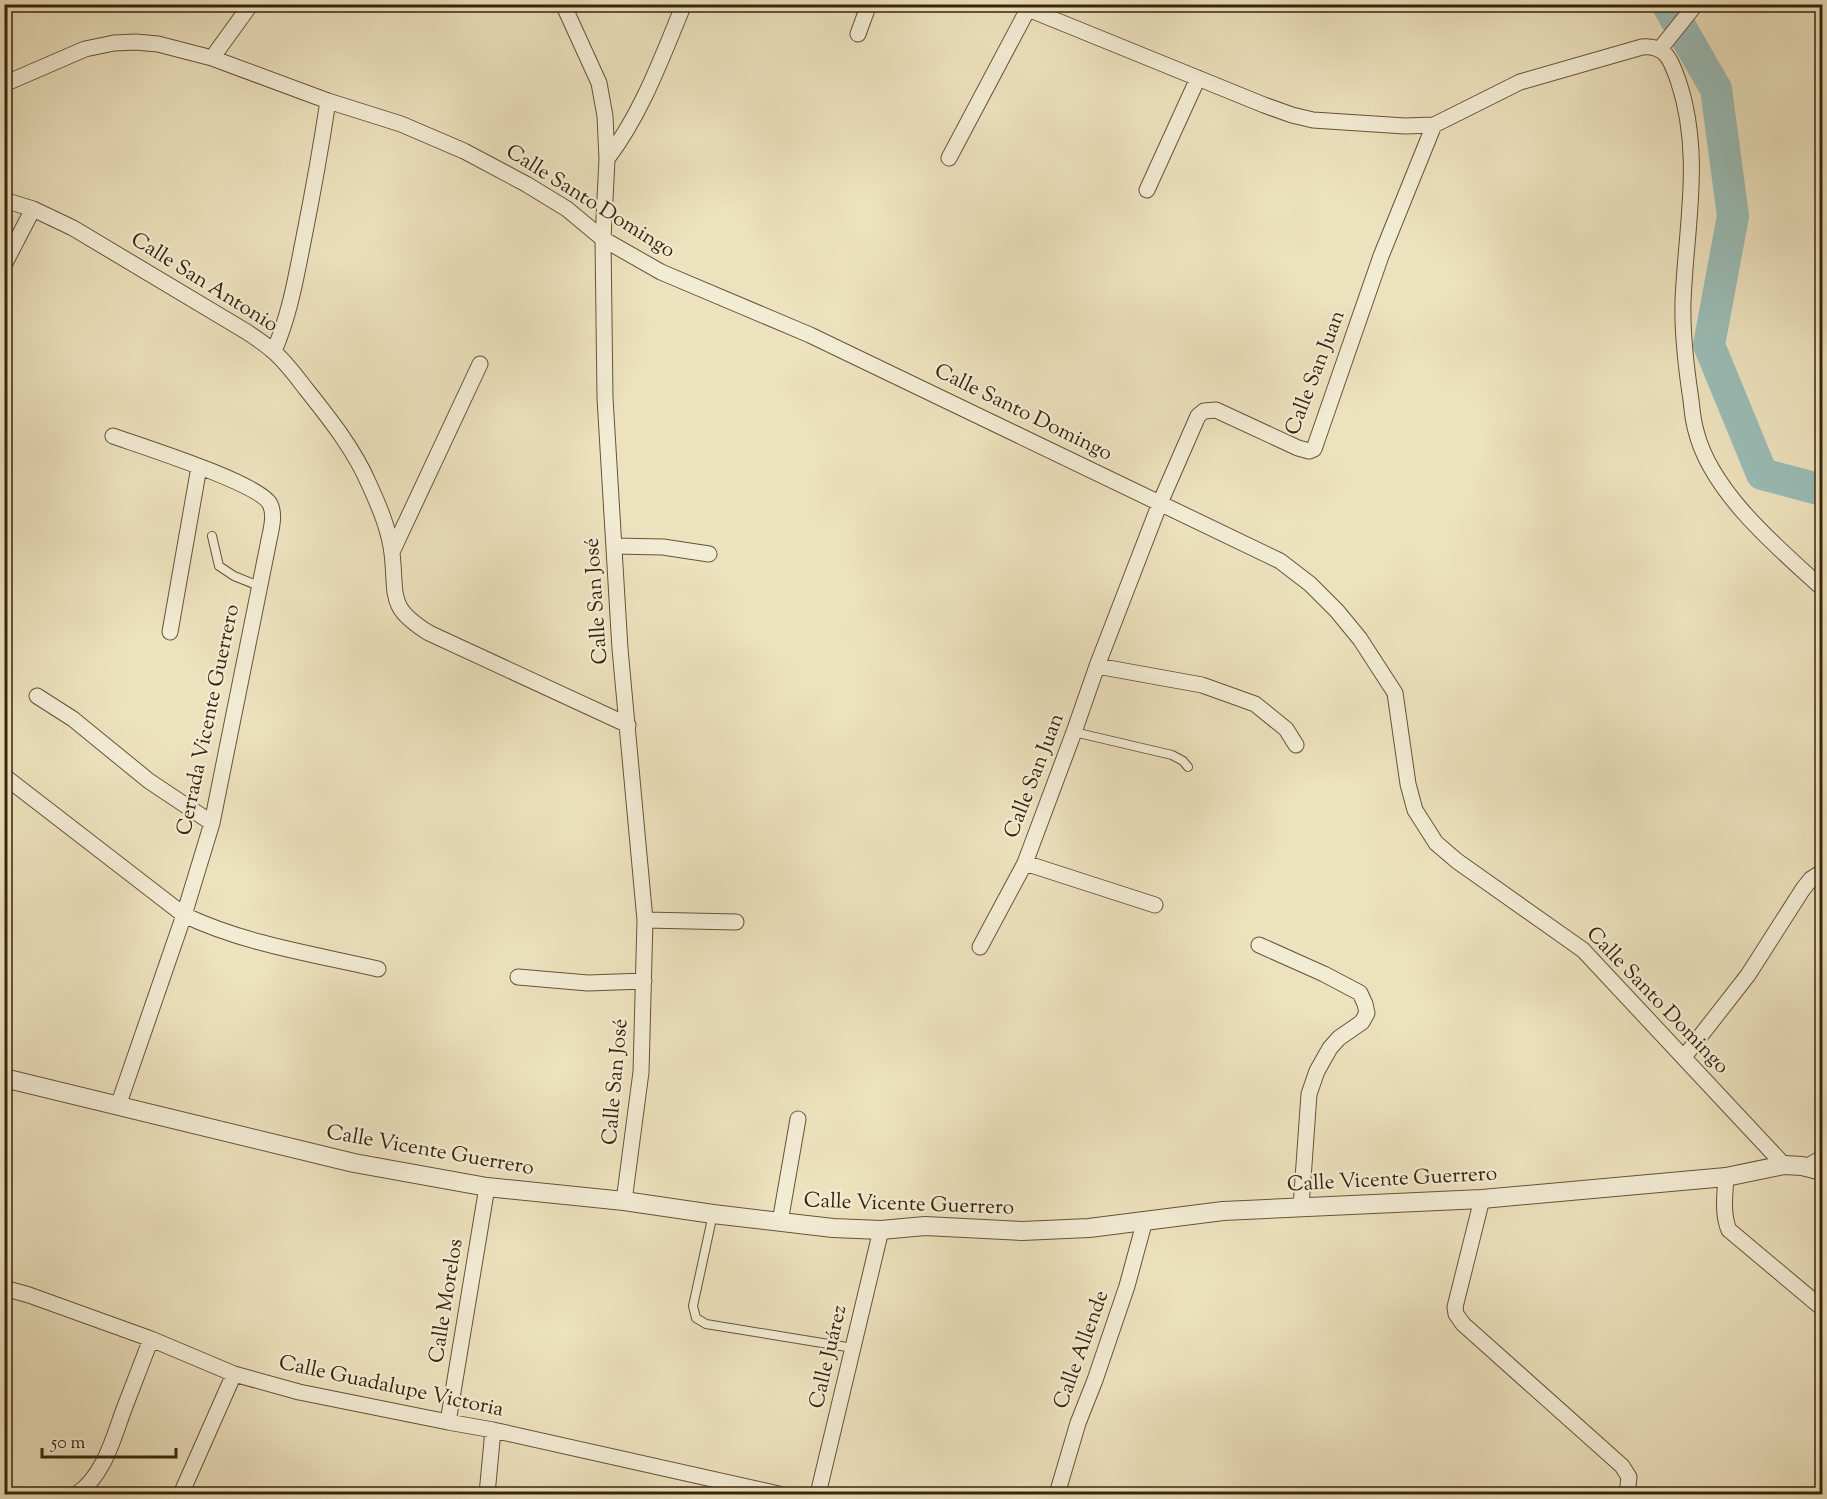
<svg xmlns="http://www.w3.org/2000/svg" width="1827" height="1499" font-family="'Sorts Mill Goudy',serif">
<rect width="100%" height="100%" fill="#ede2be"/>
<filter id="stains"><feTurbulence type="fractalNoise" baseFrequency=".00333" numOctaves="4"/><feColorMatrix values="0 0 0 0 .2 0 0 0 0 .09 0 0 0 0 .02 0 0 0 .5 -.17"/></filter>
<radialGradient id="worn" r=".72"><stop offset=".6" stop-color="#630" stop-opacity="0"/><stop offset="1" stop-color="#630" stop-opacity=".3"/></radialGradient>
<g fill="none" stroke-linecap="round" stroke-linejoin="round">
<path stroke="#9abdb7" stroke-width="32" d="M1667,4L1716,89L1733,216L1709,345L1762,474L1822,490"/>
<defs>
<path id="service" d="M212,536L219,566L234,576L259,586
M1074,732L1172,755L1183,761L1188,767
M1806,1163L1822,1154
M713,1214L693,1306L696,1318L706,1324L853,1348"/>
<path id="minor" d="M563,4L599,83L605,116L607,159L603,239L605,398L620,649L645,920L641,1072L624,1201
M1028,9L1264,105L1292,115L1313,120L1405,126L1434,125L1520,82L1642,47C1666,45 1671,60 1678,80C1703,154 1686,225 1683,301C1682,334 1686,367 1691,400C1692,410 1693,421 1696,431C1711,492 1777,547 1822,588
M858,34L869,4
M1660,49L1696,4
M212,58L251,4
M4,84L85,49L114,43L136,42L158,44L212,58L328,101L401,124L464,151L526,184L567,209L603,239L661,272L810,335L1280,561L1310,584L1337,611L1360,639L1395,693L1408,784L1415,810L1436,843L1457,861L1583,950L1784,1165
M949,158L1028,9L1032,4
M607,159C642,113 662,57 684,4
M1147,190L1198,78
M4,200L33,209L73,228L247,332C256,338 265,344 273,351C285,361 296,376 306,389C329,418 354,449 369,484C379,506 389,529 392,553C397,597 387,607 429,633L628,725
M4,265L33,209
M274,351C290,314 296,277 304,237C313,192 321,147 328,101
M113,436C141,446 259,483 270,504C276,516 270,533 268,545L212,823L184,915L118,1106
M614,546L663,547L709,554
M392,552L480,364
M170,632L199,467
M1097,666L1202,685L1255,704L1286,729L1296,745
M37,696L73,719L149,781L212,823
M4,776L184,915C245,944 313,954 378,969
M1025,863L1155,905
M645,920L736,922
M1259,945L1324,974L1360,993L1365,1004L1367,1013L1362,1022L1339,1038L1330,1048L1317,1071L1309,1094L1301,1207
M980,947L1025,863L1074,732L1097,666L1160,503L1198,416L1204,411L1216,410L1298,448L1309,451L1314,449L1381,256L1434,125
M518,977L588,983L644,981
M1684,1057L1748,975L1803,889L1811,879L1822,872
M1726,1177C1725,1194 1722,1214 1729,1230L1822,1308
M1482,1199L1455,1307L1456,1314L1463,1324L1622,1466L1629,1477L1627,1494
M780,1222L798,1119
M4,1288L29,1295L151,1339L234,1374L299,1392L448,1422L493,1430L779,1494
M448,1422L487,1187
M77,1494C104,1475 113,1439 124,1409C133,1386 142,1362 151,1339
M181,1494L234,1374
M487,1494L493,1430
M818,1494L881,1230
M1057,1494L1078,1423L1095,1380L1127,1286L1145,1220"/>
<path id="tertiary" d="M4,1078L354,1163L487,1187L624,1201L713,1214L833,1228L881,1230L925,1226L1022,1231L1089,1228L1223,1211L1482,1199L1726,1177L1784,1165L1802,1166L1822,1171"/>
</defs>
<use href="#service" stroke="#655437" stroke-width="10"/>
<use href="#minor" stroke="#655437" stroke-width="17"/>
<use href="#tertiary" stroke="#655437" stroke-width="20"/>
<use href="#service" stroke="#f3ecd5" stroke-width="8"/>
<use href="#minor" stroke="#f3ecd5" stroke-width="15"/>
<use href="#tertiary" stroke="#f3ecd5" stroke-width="18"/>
</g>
<g text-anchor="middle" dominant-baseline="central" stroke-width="4.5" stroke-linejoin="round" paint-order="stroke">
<g font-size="21" fill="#38240a" stroke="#f3ecd5">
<text transform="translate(590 202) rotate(32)">Calle Santo Domingo</text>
<text transform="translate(204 283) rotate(32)">Calle San Antonio</text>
<text transform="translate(1316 373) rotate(-69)">Calle San Juan</text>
<text transform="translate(1023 413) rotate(26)">Calle Santo Domingo</text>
<text transform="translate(597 601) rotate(-94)">Calle San José</text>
<text transform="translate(209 720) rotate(-78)">Cerrada Vicente Guerrero</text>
<text transform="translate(1035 776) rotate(-69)">Calle San Juan</text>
<text transform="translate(1657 1001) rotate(46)">Calle Santo Domingo</text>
<text transform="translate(616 1082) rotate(-85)">Calle San José</text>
<text transform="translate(430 1151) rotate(10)">Calle Vicente Guerrero</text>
<text transform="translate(1392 1180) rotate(-3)">Calle Vicente Guerrero</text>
<text transform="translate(909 1205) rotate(2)">Calle Vicente Guerrero</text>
<text transform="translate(447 1301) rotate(-81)">Calle Morelos</text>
<text transform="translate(1082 1350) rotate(-70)">Calle Allende</text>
<text transform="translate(829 1357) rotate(-77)">Calle Juárez</text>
<text transform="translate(391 1387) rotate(12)">Calle Guadalupe Victoria</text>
</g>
</g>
<rect width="1827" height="1499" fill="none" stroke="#ede2be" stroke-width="24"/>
<rect x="6" y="6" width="1815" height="1487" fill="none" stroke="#38240a" stroke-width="3"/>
<rect x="12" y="12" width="1803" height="1475" fill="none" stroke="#38240a" stroke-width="1.5"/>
<path d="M42 1448v9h134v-9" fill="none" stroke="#38240a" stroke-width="3"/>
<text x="51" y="1448" font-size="18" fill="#38240a" stroke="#f3ecd5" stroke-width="4.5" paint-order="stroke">50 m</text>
<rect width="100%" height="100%" filter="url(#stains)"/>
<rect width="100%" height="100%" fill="url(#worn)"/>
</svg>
